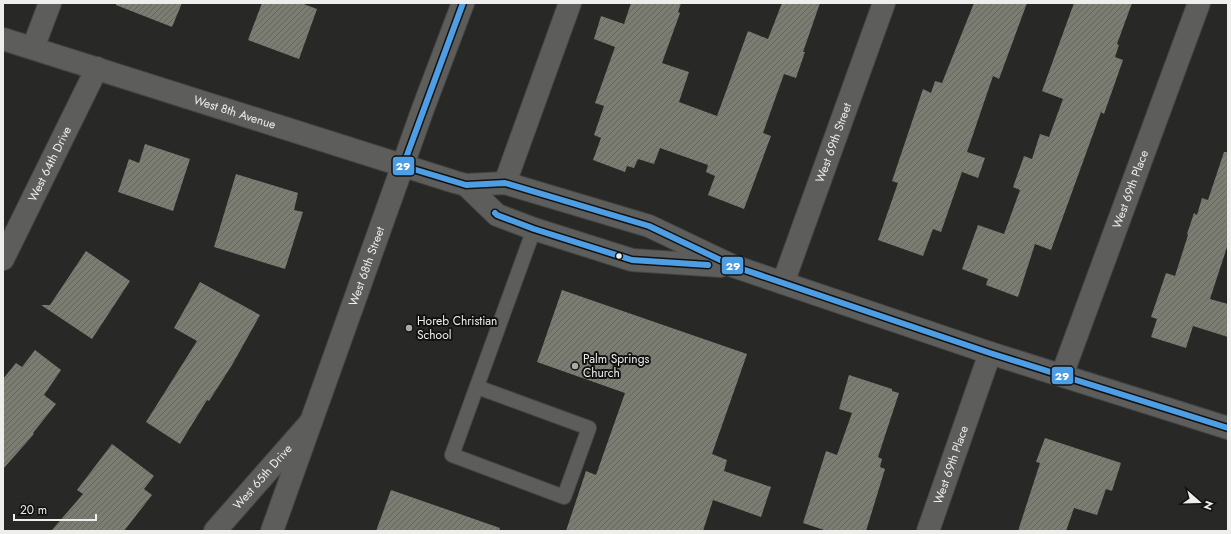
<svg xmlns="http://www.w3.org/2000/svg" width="1231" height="534" font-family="Jost,sans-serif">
<defs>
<pattern id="building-hatch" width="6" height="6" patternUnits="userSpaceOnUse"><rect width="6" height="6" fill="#7b7d72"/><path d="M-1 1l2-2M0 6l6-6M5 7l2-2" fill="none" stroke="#64655f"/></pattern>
</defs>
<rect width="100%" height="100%" fill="#282927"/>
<path fill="url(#building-hatch)" d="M116,3H182L172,27L116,5Z
M262,3H301L317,9L299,59L248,40Z
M631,3H681L678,12L680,13L662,63L689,72L679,102L717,116L748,31L768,39L782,3H820L803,52H805L796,78L784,74L763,133L771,136L744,209L708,195L715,176L706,172L708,165L660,148L654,164L638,159L634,168L627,166L625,172L593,160L601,138L594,135L604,106L595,103L615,47L594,39L601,16L624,24Z
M974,3H1027L999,79L993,76L967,152L985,158L978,178L962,172L941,232L933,229L923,256L878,240L898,183L892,181L923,89L931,93L935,81L942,83Z
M1074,3H1132L1117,44L1119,45L1115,57L1123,60L1104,114L1101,112L1051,250L1035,244L1018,297L986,285L988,279L962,269L978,225L1004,234L1020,190L1013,187L1024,156L1032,159L1040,134L1049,137L1063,99L1042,91Z
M145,144L190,159L173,211L118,192L129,159L139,163Z
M1224,152H1228V244L1210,299L1228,304V337L1193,326L1186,348L1151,337L1157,319L1151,317L1166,273L1175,276L1188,235L1187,234L1194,213L1197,215L1202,198L1208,200Z
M236,174L298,193L294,210L303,212L285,269L214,247Z
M86,251L130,281L92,339L41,305H50Z
M200,282L260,315L232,365L209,401L207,400L180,444L146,422L197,341L174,328Z
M562,290L747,354L712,454L727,460L724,471L771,487L761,517L713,500L703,531H566L586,471L596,475L625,393L537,362Z
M35,350L61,370L44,395L56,404L33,433L34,434L3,469V379L16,363L22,367Z
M849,375L892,389V391L899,393L878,457L882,459L880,467L885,469L866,531H827L803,523L826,451L837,455L852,413L839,409Z
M1045,438L1121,463L1112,491L1106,489L1097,515L1074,508L1066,531H1018L1040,463L1036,462Z
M112,444L154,476L144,489L152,495L124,531H51L83,494L77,490Z
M391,490L500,528L499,531H376Z"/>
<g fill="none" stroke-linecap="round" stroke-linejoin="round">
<defs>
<path id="service" d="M477,387L589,428L564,497L452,455L534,229"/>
<g id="minor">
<path d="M33,48L50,3"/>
<path d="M505,183L570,3"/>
<path id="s1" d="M3,259L97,68"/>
<path id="s2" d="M783,283L884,3"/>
<path id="s3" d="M1062,375L1199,3"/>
<path id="s4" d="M215,531L310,423"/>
<path id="s5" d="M928,531L990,353"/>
</g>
<g id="tertiary">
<path id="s6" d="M3,39L455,182L466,185L505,183L649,226L733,266L990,353L1228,428"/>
<path d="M466,185L497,215L534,229L632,260L721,266"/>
</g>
<g id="secondary">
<path id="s7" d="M272,531L424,106L463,3"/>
</g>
</defs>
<use href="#service" stroke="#454644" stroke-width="16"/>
<use href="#minor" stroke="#454644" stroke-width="24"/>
<use href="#tertiary" stroke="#454644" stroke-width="24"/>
<use href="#secondary" stroke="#454644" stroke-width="24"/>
<use href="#service" stroke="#5d5d5c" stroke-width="14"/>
<use href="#minor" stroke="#5d5d5c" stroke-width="22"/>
<use href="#tertiary" stroke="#5d5d5c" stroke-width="22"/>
<use href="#secondary" stroke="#5d5d5c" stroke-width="22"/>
<defs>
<path id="bus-1" d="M463,3L403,166L466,185L505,183L649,226L733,266L990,353L1228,428
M495,213L497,215L534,229L632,260L708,265"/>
</defs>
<use href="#bus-1" stroke="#121210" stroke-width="9"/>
<use href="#bus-1" stroke="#4d9ee5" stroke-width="6"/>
</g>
<circle fill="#eeefec" stroke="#121210" stroke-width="1.5" cx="619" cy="256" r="3.5"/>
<g fill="#a9aaa7" stroke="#121210" stroke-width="1.5">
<circle cx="409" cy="328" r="4"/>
<circle cx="575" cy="366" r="4"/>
</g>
<g text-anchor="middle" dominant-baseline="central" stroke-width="4" stroke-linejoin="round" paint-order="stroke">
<g font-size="12" fill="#eeefec" stroke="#121210">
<text stroke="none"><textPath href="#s6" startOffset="243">West 8th Avenue</textPath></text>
<text stroke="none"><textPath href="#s2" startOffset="149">West 69th Street</textPath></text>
<text stroke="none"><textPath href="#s1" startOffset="106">West 64th Drive</textPath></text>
<text stroke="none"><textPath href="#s3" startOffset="198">West 69th Place</textPath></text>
<text stroke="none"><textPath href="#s7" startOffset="281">West 68th Street</textPath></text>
<text stroke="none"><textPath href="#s5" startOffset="70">West 69th Place</textPath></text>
<text stroke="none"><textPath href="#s4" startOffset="72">West 65th Drive</textPath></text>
</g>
<g font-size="12" fill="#eeefec" stroke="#121210" text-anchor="start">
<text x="417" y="321">Horeb Christian<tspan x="417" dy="14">School</tspan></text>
<text x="583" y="359">Palm Springs<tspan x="583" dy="14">Church</tspan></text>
</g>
</g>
<g stroke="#121210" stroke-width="1.5">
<rect x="392" y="156" width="23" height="20" rx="4" fill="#4d9ee5"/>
<rect x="721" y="256" width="23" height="19" rx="4" fill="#4d9ee5"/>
<rect x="1051" y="366" width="23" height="19" rx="4" fill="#4d9ee5"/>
</g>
<g font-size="11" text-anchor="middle" font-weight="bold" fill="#fff">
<text x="403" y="170">29</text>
<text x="733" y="270">29</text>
<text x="1062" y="380">29</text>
</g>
<rect width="1231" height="534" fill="none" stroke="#eeefec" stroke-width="8"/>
<g transform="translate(1199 502) rotate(110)" stroke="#121210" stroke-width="3" paint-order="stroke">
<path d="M0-3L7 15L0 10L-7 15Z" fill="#eeefec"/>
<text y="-6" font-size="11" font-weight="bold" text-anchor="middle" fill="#eeefec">N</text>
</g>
<path d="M14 514v6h82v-6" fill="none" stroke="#eeefec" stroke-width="2"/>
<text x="20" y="514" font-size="12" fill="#eeefec" stroke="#121210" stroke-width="3" paint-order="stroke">20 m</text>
</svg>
